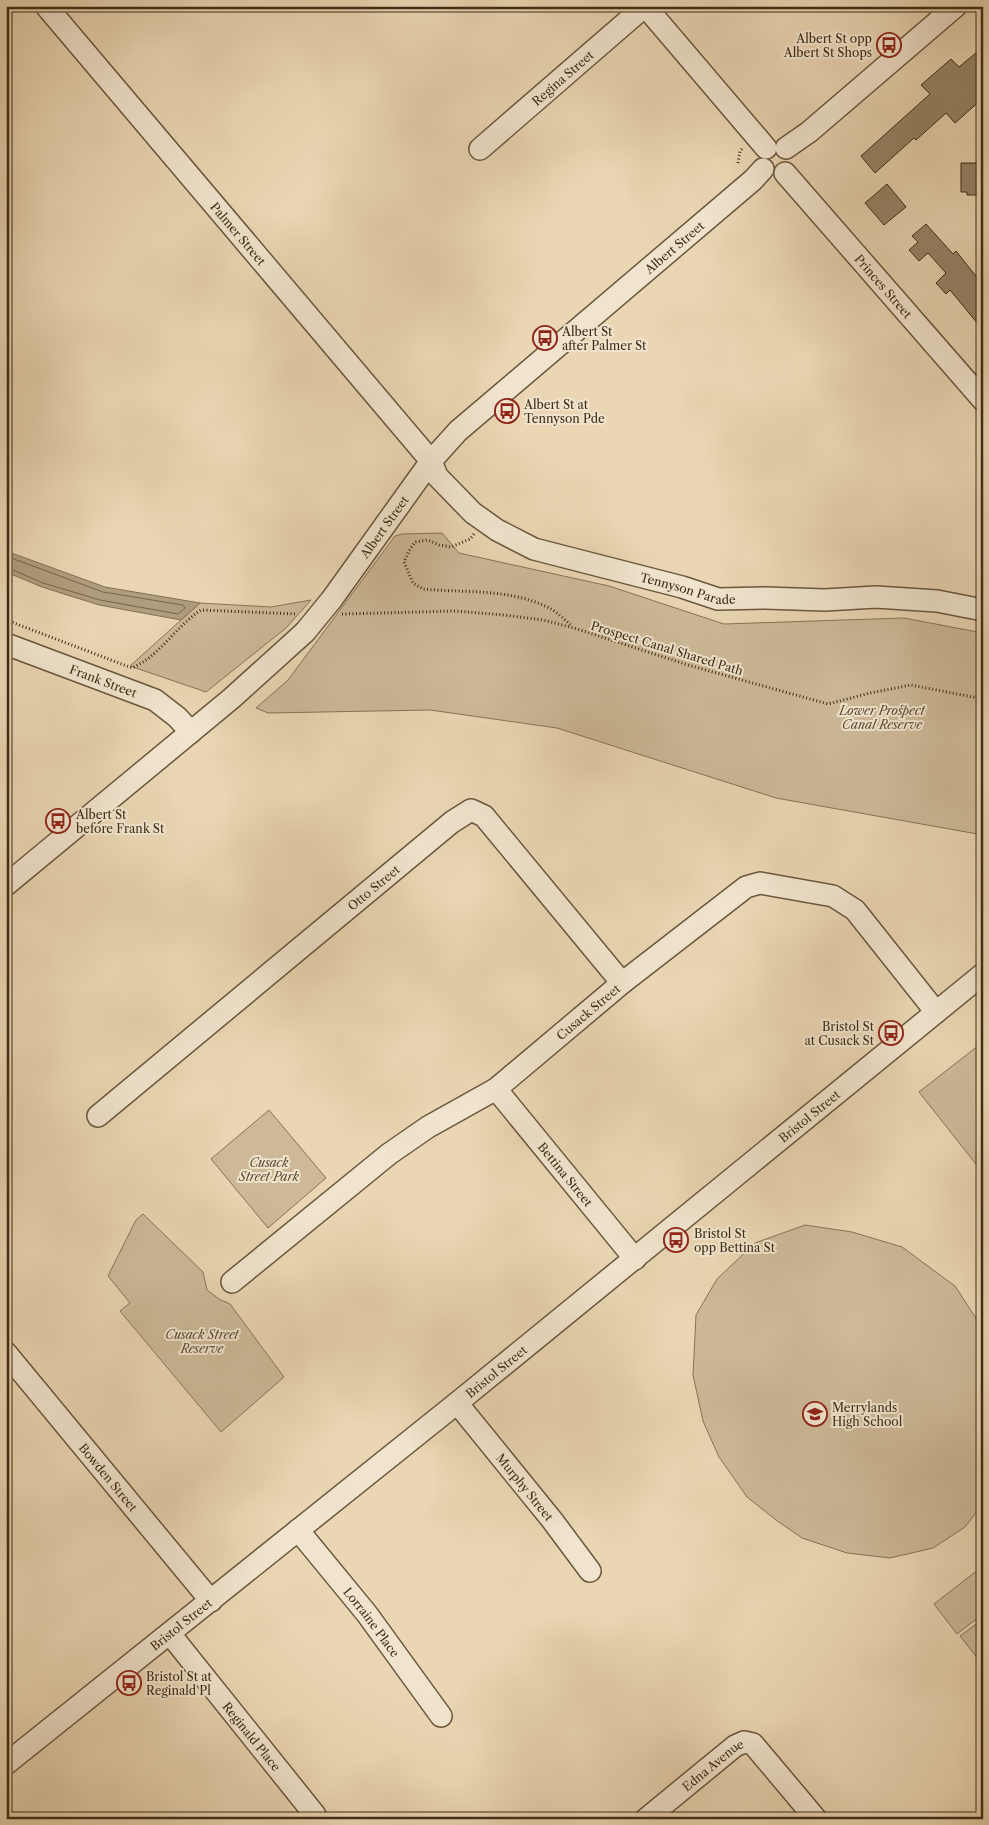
<svg xmlns="http://www.w3.org/2000/svg" width="989" height="1825" font-family="'Libre Caslon Text',serif">
<rect width="100%" height="100%" fill="#ead6b3"/>
<filter id="stains"><feTurbulence type="fractalNoise" baseFrequency=".004" numOctaves="4"/><feColorMatrix values="0 0 0 0 .2 0 0 0 0 .09 0 0 0 0 .02 0 0 0 .5 -.17"/></filter>
<radialGradient id="worn" r=".72"><stop offset=".6" stop-color="#630" stop-opacity="0"/><stop offset="1" stop-color="#630" stop-opacity=".3"/></radialGradient>
<path fill="#cdb998" stroke="#867357" d="M442,533L459,553L609,586L724,624L904,618L983,633V835L776,798L557,728L430,710L268,713L256,708L288,680L395,536L402,534Z
M311,600L286,628L206,692L130,666L200,603L271,607Z
M983,1042V1173L919,1092Z
M269,1110L326,1178L268,1228L211,1159Z
M143,1214L203,1272L207,1290L219,1299L230,1304L284,1377L221,1432L120,1311L130,1303L108,1276L136,1220Z
M805,1225L852,1232L902,1247L955,1286L983,1329V1504L965,1527L933,1548L890,1558L847,1553L802,1538L776,1520L747,1497L719,1457L703,1421L693,1375L696,1315L717,1279L755,1243Z
M983,1566V1614L957,1634L934,1604Z
M983,1619V1665L960,1636Z"/>
<path fill="#b09d7e" stroke="#827054" d="M6,551L105,587L200,603L181,620L99,605L42,587L6,572Z"/>
<g fill="none" stroke-linecap="round" stroke-linejoin="round">
<path stroke="#77654a" stroke-width="1" d="M6,556L103,592L183,605L185,608L178,614L100,600L43,583L6,567"/>
</g>
<path fill="#978568" stroke="#3e2d16" d="M983,47V98L955,123L946,113L916,140L914,138L875,173L861,156L930,94L921,85L951,59L959,67Z
M961,163H983V195H967V192H961Z
M887,184L906,207L884,225L865,203Z
M926,224L953,254L956,251L983,285V330L950,290L946,294L936,283L946,273L928,253L919,261L909,250L918,242L912,236Z"/>
<g fill="none" stroke-linecap="round" stroke-linejoin="round">
<defs>
<g id="minor">
<path id="s1" d="M46,6L431,461L437,476L473,513L497,530L534,549L682,587L718,599L765,598L825,600L876,597L937,601L983,610"/>
<path d="M645,6L766,148"/>
<path d="M786,148L809,132L956,6"/>
<path id="s2" d="M480,149L645,6"/>
<path id="s3" d="M785,173L983,400"/>
<path id="s4" d="M332,599L431,461L458,431L753,180L763,169"/>
<path id="s5" d="M6,644L155,700L177,717L191,732"/>
<path d="M6,885L232,698L305,632"/>
<path id="s6" d="M496,1089L635,1259"/>
<path id="s7" d="M98,1116L452,822L471,810L484,816L622,983"/>
<path id="s8" d="M232,1282L389,1154L428,1127L496,1089L622,983L746,887L760,883L833,896L855,910L936,1012"/>
<path id="s9" d="M6,1353L211,1601"/>
<path id="s10" d="M457,1403L552,1520L590,1571"/>
<path id="s11" d="M298,1530L367,1614L441,1716"/>
<path id="s12" d="M170,1634L315,1815"/>
<path id="s13" d="M6,1764L457,1403L983,974"/>
<path id="s14" d="M646,1819L735,1746L744,1742L753,1744L816,1819"/>
</g>
</defs>
<use href="#minor" stroke="#69573d" stroke-width="24"/>
<path stroke="#3e2d16" stroke-width="3" stroke-dasharray="1 2.5" stroke-linecap="butt" d="M738,163L740,151L743,148
M474,534L470,539L451,547L439,545L428,540L415,542L409,551L404,562L413,583L423,589C464,593 512,588 551,609C558,613 565,620 572,626
M342,614L455,611L504,615L543,620L574,628L688,665L828,704L870,693L911,685L983,699
M6,620L132,668C160,656 176,626 201,610L296,614"/>
<use href="#minor" stroke="#f1e4ce" stroke-width="21"/>
<defs>
<path id="minor-bridge" d="M305,632L332,599"/>
</defs>
<use href="#minor-bridge" stroke="#69573d" stroke-width="24" stroke-linecap="butt"/>
<use href="#minor-bridge" stroke="#f1e4ce" stroke-width="21"/>
</g>
<defs>
<symbol id="bus-ring" viewBox="-11 -11 22 22"><circle r="9.5" fill="#f1e4ce" stroke="#8f2418" stroke-width="1.5"/><path d="M-5-6H5V4H4V6H2V4H-2V6H-4V4H-5ZM-3.5-4V0h7V-4ZM-3.5 1.2v1.5H-2V1.2ZM2 1.2v1.5H3.5V1.2Z" fill="#8f2418"/></symbol>
<symbol id="school-ring" viewBox="-11 -11 22 22"><circle r="9.5" fill="#f1e4ce" stroke="#8f2418" stroke-width="1.5"/><path d="M0-5L7-2L0 1L-7-2ZM-4 1L0 2.5L4 1V4Q0 6-4 4Z" fill="#8f2418"/></symbol>
</defs>
<g fill-rule="evenodd">
<use href="#bus-ring" x="875" y="31" width="28" height="28"/>
<use href="#bus-ring" x="531" y="324" width="28" height="28"/>
<use href="#bus-ring" x="493" y="397" width="28" height="28"/>
<use href="#bus-ring" x="44" y="807" width="28" height="28"/>
<use href="#bus-ring" x="877" y="1019" width="28" height="28"/>
<use href="#bus-ring" x="662" y="1226" width="28" height="28"/>
<use href="#school-ring" x="801" y="1400" width="28" height="28"/>
<use href="#bus-ring" x="115" y="1669" width="28" height="28"/>
</g>
<g text-anchor="middle" dominant-baseline="central" stroke-width="4" stroke-linejoin="round" paint-order="stroke">
<g font-size="12" fill="#3e2d16" stroke="#f1e4ce" text-anchor="start">
<text x="872" y="38" text-anchor="end">Albert St opp<tspan x="872" dy="14">Albert St Shops</tspan></text>
<text x="562" y="331">Albert St<tspan x="562" dy="14">after Palmer St</tspan></text>
<text x="524" y="404">Albert St at<tspan x="524" dy="14">Tennyson Pde</tspan></text>
<text x="76" y="814">Albert St<tspan x="76" dy="14">before Frank St</tspan></text>
<text x="874" y="1026" text-anchor="end">Bristol St<tspan x="874" dy="14">at Cusack St</tspan></text>
<text x="694" y="1233">Bristol St<tspan x="694" dy="14">opp Bettina St</tspan></text>
<text x="832" y="1407">Merrylands<tspan x="832" dy="14">High School</tspan></text>
<text x="146" y="1676">Bristol St at<tspan x="146" dy="14">Reginald Pl</tspan></text>
</g>
<g font-size="12" fill="#3e2d16" stroke="#f1e4ce">
<text stroke="none"><textPath href="#s2" startOffset="109">Regina Street</textPath></text>
<text stroke="none"><textPath href="#s1" startOffset="298">Palmer Street</textPath></text>
<text stroke="none"><textPath href="#s4" startOffset="494">Albert Street</textPath></text>
<text stroke="none"><textPath href="#s3" startOffset="150">Princes Street</textPath></text>
<text stroke="none"><textPath href="#s4" startOffset="89">Albert Street</textPath></text>
<text stroke="none"><textPath href="#s1" startOffset="894">Tennyson Parade</textPath></text>
<text transform="translate(667 648) rotate(17)">Prospect Canal Shared Path</text>
<text stroke="none"><textPath href="#s5" startOffset="104">Frank Street</textPath></text>
<text stroke="none"><textPath href="#s7" startOffset="358">Otto Street</textPath></text>
<text stroke="none"><textPath href="#s8" startOffset="448">Cusack Street</textPath></text>
<text stroke="none"><textPath href="#s13" startOffset="1032">Bristol Street</textPath></text>
<text stroke="none"><textPath href="#s6" startOffset="110">Bettina Street</textPath></text>
<text stroke="none"><textPath href="#s13" startOffset="628">Bristol Street</textPath></text>
<text stroke="none"><textPath href="#s9" startOffset="161">Bowden Street</textPath></text>
<text stroke="none"><textPath href="#s10" startOffset="108">Murphy Street</textPath></text>
<text stroke="none"><textPath href="#s11" startOffset="118">Lorraine Place</textPath></text>
<text stroke="none"><textPath href="#s13" startOffset="224">Bristol Street</textPath></text>
<text stroke="none"><textPath href="#s12" startOffset="131">Reginald Place</textPath></text>
<text stroke="none"><textPath href="#s14" startOffset="86">Edna Avenue</textPath></text>
</g>
<g font-size="12" font-style="italic" fill="#5b4930" stroke="#f1e4ce">
<text x="882" y="710">Lower Prospect<tspan x="882" dy="14">Canal Reserve</tspan></text>
<text x="269" y="1162">Cusack<tspan x="269" dy="14">Street Park</tspan></text>
<text x="202" y="1334">Cusack Street<tspan x="202" dy="14">Reserve</tspan></text>
</g>
</g>
<rect width="989" height="1825" fill="none" stroke="#ead6b3" stroke-width="25"/>
<rect x="8" y="8" width="974" height="1810" fill="none" stroke="#3e2d16" stroke-width="2.5"/>
<rect x="12" y="12" width="964" height="1800" fill="none" stroke="#3e2d16"/>
<rect width="100%" height="100%" filter="url(#stains)"/>
<rect width="100%" height="100%" fill="url(#worn)"/>
</svg>
